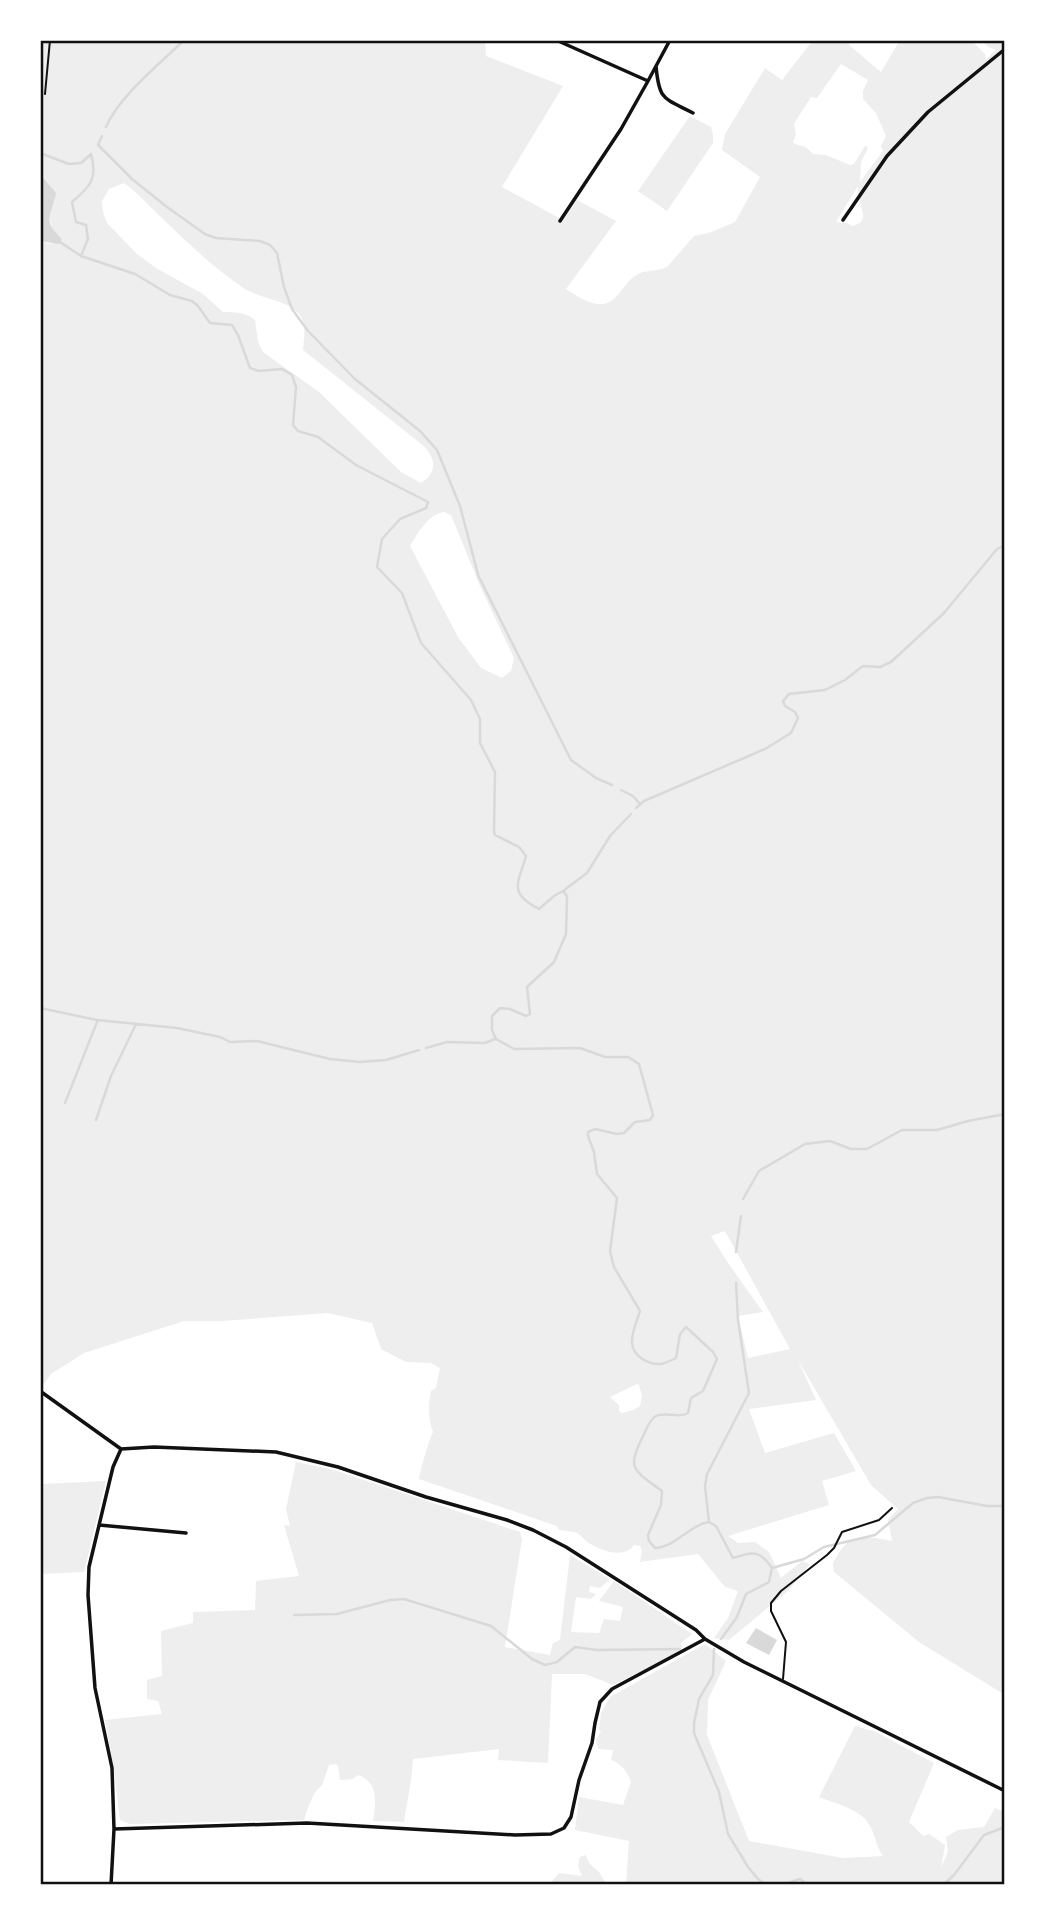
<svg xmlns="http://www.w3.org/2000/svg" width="1045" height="1925" font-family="'Source Serif 4',serif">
<rect width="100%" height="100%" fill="#fff"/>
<path fill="#eee" fill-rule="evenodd" d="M40,40H485L486,56L563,86L502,187L563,220L577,200L616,221L566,289C580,298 601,313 616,297C623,290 627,281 635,276C644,269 657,272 667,267L694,236L709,233L735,222L760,177L722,150L725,134L765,68L782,80L813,40H851L849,45L881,72L900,40H971L985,54L986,59L996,50L988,47L981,40H1005V1695L919,1642L834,1572C832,1564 833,1562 837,1556C852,1530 868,1537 892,1541L888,1519L898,1509L871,1485L798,1360L816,1400L749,1409L765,1453L834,1433L856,1471L822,1481L829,1505L728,1536L738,1543L755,1542L769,1552L781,1578L802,1561L810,1564L788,1591L729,1640L714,1638L728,1618L738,1591L725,1587L698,1554L640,1562L642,1551L640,1546L634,1545C624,1560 598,1550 586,1541C583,1539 580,1534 577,1533C572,1531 565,1531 559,1530L557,1526L419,1479C419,1474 430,1437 433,1432C428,1420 428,1405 431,1391L436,1388L440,1368L431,1363L406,1362L381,1349L372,1323L328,1313L221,1321H184L84,1353L51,1374L42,1387L40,1386V241L52,244L53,231L49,216L55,201L51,187L40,174ZM841,64L868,80L863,91V99L876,113L886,136L881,146L883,151L860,182L861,162L868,148L866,146H865L854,164L850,165L826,155L813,154L806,147L795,144L793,142L796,135L794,124L811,97L817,98ZM124,183L132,189C169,224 203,261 245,289C261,299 286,299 299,314C307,324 304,337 303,350L425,447C436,461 437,472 421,483L401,472L319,392L263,352L258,342L255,320C246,312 235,312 223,312L203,294L156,268L137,254L107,223L103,212L102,201L109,189ZM858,186C858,190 858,194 859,198C861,210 870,222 852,226L847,223L836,222ZM444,512L451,515L480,586L514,658L511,671L502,678L481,668L458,637L410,546C418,533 428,514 444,512ZM725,1231L790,1349L748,1358L738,1316L763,1312L728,1263L711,1236ZM637,1384L639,1385L642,1395L640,1406L633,1410L622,1413L619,1411V1405L610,1397Z
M690,116L711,127L713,135V143L667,211L638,191Z
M296,1462L334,1470L520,1532L522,1539L505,1647L550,1655L553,1643L560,1640L570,1555L610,1579L600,1588L590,1586L589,1592L596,1594L591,1599L576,1597L571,1632L599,1633L604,1619L620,1621L623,1607L599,1601L614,1581L692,1634L681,1643L682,1647L674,1655L613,1685L585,1674H552L548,1763L498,1760L499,1749L413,1759C412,1780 407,1801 404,1822L373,1821C376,1803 379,1782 358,1775L353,1779L340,1780L338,1766L336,1764L329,1765L322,1785L315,1792L308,1807L304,1820L130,1824L120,1820L114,1770L105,1720L162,1714L158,1701L147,1699V1680L162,1676L161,1631L193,1623V1612L255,1610L256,1581L299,1576L284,1525L290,1526L286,1509Z
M106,1481L84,1572L40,1574V1484Z
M705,1644L726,1661L708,1700L707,1735L749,1841L843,1858L883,1856C877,1848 876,1839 872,1830C864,1809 838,1805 819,1797L855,1726L876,1732L934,1763L909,1822C914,1826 919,1833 924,1836L929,1834L945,1845L941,1868L948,1851L946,1837L958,1830L984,1827L995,1808L1005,1812V1885H983L984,1881L981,1885H626L629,1841L575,1830L579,1797L623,1805L631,1782C627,1771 622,1764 611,1760L613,1750L598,1749L596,1740L601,1731L599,1730L601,1713L610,1697Z
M585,1855L590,1864L599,1872L607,1885H549L559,1873L582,1876L578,1866L580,1857Z"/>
<path fill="#d9d9d9" d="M40,174L56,193C53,215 40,219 62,239L59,244L40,241Z
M756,1628L777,1640L769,1655L746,1643Z"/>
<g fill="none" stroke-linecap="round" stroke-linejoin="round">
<path stroke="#d9d9d9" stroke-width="2.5" d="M106,127C119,96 160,64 184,40
M98,145L132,179L167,207L205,234L216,238L260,241L270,245L277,253L284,287L292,309L308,331L355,379L420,431L437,450L460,506L479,578
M98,145L102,136
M40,153L69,164L81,163L91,154C98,179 90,187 72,202L76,222L86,225L88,239L81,256L135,274L170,295L192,301L198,306L210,323L232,325L238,335L250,368L259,371L282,369L292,375L296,387L293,425L298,431L318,437L356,465L428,502L426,508L400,519L382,539L377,567L402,593L421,643L471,700L480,719V743L495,772L494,832L495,835L519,847L526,856C518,884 508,893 539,909L554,896L563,891L567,896L566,934L554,962L527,987L530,1014L526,1016L510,1009L500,1008L492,1016V1030L496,1039L514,1049L580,1048L605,1057H628L639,1064L653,1115L650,1120L635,1122L624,1133L617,1134L595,1129L588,1132V1136L594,1152L597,1174L617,1198L610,1251L614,1267L640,1311C637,1321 631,1333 632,1343C633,1356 648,1365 661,1364C666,1363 672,1360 676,1358L680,1334L686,1327L713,1352L717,1359L703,1391L691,1398L688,1413C678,1419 666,1411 656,1416C650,1419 647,1428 644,1434C627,1469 631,1468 662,1491L661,1505L648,1535L649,1541L655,1548C676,1547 689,1525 709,1522L716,1526L733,1558C753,1551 760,1550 772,1568L769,1582L746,1594L737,1617L721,1639
M60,242L81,256
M480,579L571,760L596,778L612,785
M621,790L633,796L640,804
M636,808L644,801L765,749L791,733L798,718L795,712L785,706L783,701L789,694L825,690L845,680L863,666L880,667L891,662L944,613L997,549L1005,545
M563,891L587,873L610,836L631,814
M40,1008L97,1020L177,1028L220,1037L230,1042L257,1041L330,1059L360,1062L386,1060L419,1050
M426,1048L447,1042L485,1043L495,1039
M65,1103L97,1022
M96,1120L111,1076L136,1024
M743,1199L759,1171L805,1144L830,1141L851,1149H867L902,1130H937L968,1121L1005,1114
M736,1252L741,1216
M709,1522L705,1486L707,1474L749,1393L738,1320L736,1283
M772,1568L804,1559L824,1547L875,1535L913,1503L927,1498L938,1497L987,1506H1005
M294,1615L337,1614L390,1600L404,1599L491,1626L532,1659L545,1665L557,1662L575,1647L597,1650L680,1649
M714,1649L713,1675L699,1699L694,1723V1733L719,1792L728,1834L748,1867L758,1879L766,1885
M782,1885L800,1879L808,1885
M943,1885L954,1875L984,1835L1005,1827"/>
<path stroke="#111" stroke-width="2" d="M45,94L50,40"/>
<path stroke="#111" stroke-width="2" d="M783,1679L786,1642L771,1611V1603L781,1591L827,1555L834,1548L842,1532L879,1520L892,1508"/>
<path stroke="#111" stroke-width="3.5" d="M556,40L648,81L621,129L560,221
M656,66C659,101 664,98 693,113
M648,81L670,40
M843,220L887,156L928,112L1005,49
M40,1391L121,1449
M121,1449L154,1447L276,1452L338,1467L426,1497L507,1520L533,1530L566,1547L696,1630L705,1639L744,1662L1005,1791
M99,1525L186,1533
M114,1829L307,1823L515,1835L551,1834L564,1828L571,1817L579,1780L592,1743L595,1723L600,1702L612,1689L705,1639
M111,1885L114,1829L112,1768L95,1688L88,1595L89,1567L113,1467L121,1449"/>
</g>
<rect width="1045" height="1925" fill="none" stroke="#ffffff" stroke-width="84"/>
<rect x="42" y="42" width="961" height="1841" fill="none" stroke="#111" stroke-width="2.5"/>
</svg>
